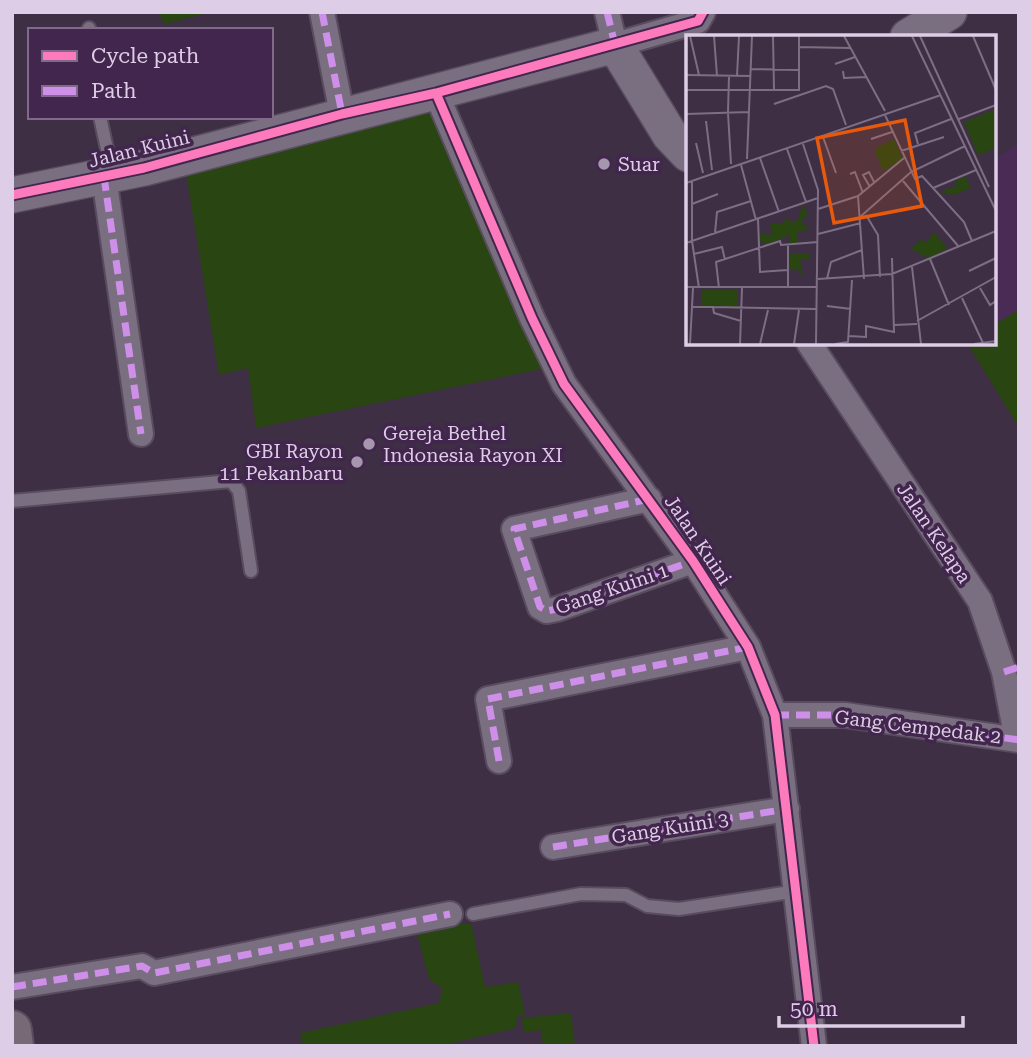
<svg xmlns="http://www.w3.org/2000/svg" width="1031" height="1058" font-family="'Roboto Serif',serif">
<rect width="100%" height="100%" fill="#3e2f45"/>
<path fill="#492b56" d="M1019,143V428L967,343H994V160Z"/>
<path fill="#294511" d="M158,12H212L164,24Z
M438,106L541,369L256,428L248,368L219,375L186,173Z
M1019,309V428L967,343H994V325Z
M471,923L485,987L518,982L525,1014L517,1016L516,1028L439,1046H303L300,1033L439,1003L442,988L429,979L415,927Z
M571,1013L575,1046H543L541,1030L523,1032L522,1018Z"/>
<g fill="none" stroke-linecap="round" stroke-linejoin="round">
<defs>
<path id="lane" d="M88,30L89,28
M100,117L112,172
M12,501L231,481L239,491L251,571
M473,914L581,894L626,895L647,906L679,909L797,891"/>
<path id="street" d="M322,12L342,114
M607,12L615,45L698,21L703,12
M436,93L532,318L564,384L693,561L748,647L775,715L814,1046
M104,177L141,434
M809,343L980,601L1004,672L1017,740
M649,499L514,529L540,607L547,611L557,609L693,561
M775,715H845L1019,740
M499,761L488,699L748,647
M553,847L787,809
M12,987L142,966L154,973L450,914"/>
<path id="secondary" d="M908,37L949,12
M12,195L144,168L615,45L670,135L688,154"/>
<path id="primary" d="M12,1030L14,1046"/>
</defs>
<use href="#lane" stroke="#594c5f" stroke-width="16"/>
<use href="#street" stroke="#594c5f" stroke-width="28"/>
<use href="#secondary" stroke="#594c5f" stroke-width="38"/>
<use href="#primary" stroke="#594c5f" stroke-width="42"/>
<use href="#lane" stroke="#7a6f80" stroke-width="12"/>
<use href="#street" stroke="#7a6f80" stroke-width="24"/>
<use href="#secondary" stroke="#7a6f80" stroke-width="35"/>
<use href="#primary" stroke="#776a76" stroke-width="38"/>
<path stroke="#ce8fe9" stroke-width="7" stroke-dasharray="14 7" stroke-linecap="butt" d="M322,12L342,114
M607,12L615,45
M104,177L141,434
M649,499L514,529L540,607L547,611L557,609L693,561
M1004,672L1019,667
M775,715H845L1019,740
M499,761L488,699L748,647
M553,847L787,809
M12,987L142,966L154,973L450,914"/>
<defs>
<path id="cycleway" d="M436,93L532,318L564,384L693,561L748,647L775,715L814,1046
M12,195L144,168L342,114L436,93L698,21L703,12"/>
</defs>
<use href="#cycleway" stroke="#42264e" stroke-width="13"/>
<use href="#cycleway" stroke="#fd7abc" stroke-width="9"/>
</g>
<g fill="#a696ae" stroke="#42264e" stroke-width="2.5">
<circle cx="604" cy="164" r="7"/>
<circle cx="369" cy="444" r="7"/>
<circle cx="357" cy="462" r="7"/>
</g>
<g text-anchor="middle" dominant-baseline="central" stroke-width="7" stroke-linejoin="round" paint-order="stroke">
<g font-size="19" fill="#decde6" stroke="#42264e">
<text transform="translate(139 149) rotate(-14)">Jalan Kuini</text>
<text transform="translate(934 533) rotate(56)">Jalan Kelapa</text>
<text transform="translate(698 540) rotate(56)">Jalan Kuini</text>
<text transform="translate(612 589) rotate(-19)">Gang Kuini 1</text>
<text transform="translate(918 727) rotate(7)">Gang Cempedak 2</text>
<text transform="translate(670 828) rotate(-9)">Gang Kuini 3</text>
</g>
<g font-size="19" fill="#decde6" stroke="#42264e" text-anchor="start">
<text x="618" y="164">Suar</text>
<text x="383" y="433">Gereja Bethel<tspan x="383" dy="22">Indonesia Rayon XI</tspan></text>
<text x="343" y="451" text-anchor="end">GBI Rayon<tspan x="343" dy="22">11 Pekanbaru</tspan></text>
</g>
</g>
<g transform="translate(686 35)">
<rect width="310" height="310" fill="#3e2f45"/>
<path d="M310,74V113L292,120L278,87ZM208,104L217,124L197,136L188,114ZM279,141L285,153L268,160L253,157L270,151L269,146ZM117,169L122,180L115,186L124,195L111,196V208H104L103,200L81,210L74,206L73,198L86,200L84,189H95L102,182L103,187H111ZM248,197L262,214L242,223L225,214L236,204L240,208ZM123,218V224H114L117,242L112,235H103V219ZM15,255H52V272L15,270Z" fill="#294511"/>
<path fill="none" stroke="#7e6e85" stroke-width="2" d="M4,1L13,40M28,1L31,41M87,1L88,55M158,1L199,76M226,1L310,176M234,1L303,152M287,1L310,55M113,12L164,13M149,29L169,22M65,34L113,35M157,36L158,43L180,42M0,40L65,41M51,41L53,1M0,55H112M113,56V1M88,69L140,51L147,54L160,90M42,77L43,41M42,78L45,129M0,79L63,77M199,80L229,144L236,141L247,153L278,187L286,206M273,84L310,70M20,86L26,135M137,102L150,138M185,104L206,97M10,108L17,138M117,109L132,155L130,309M232,109L229,98L265,84M101,114L120,167M215,116L258,102M74,123L93,177M61,124L66,1M55,130L70,185M164,139L169,137L177,158M6,146V206L13,253M217,146L273,212M0,148L255,60M184,152L177,140L183,137L188,147M247,153L290,135M172,161L178,244M6,169L32,159M132,174L172,161L218,123M180,180L192,200L194,242M174,182L225,137L279,111M72,184L74,237L102,235M29,198L31,177L65,166M132,199L175,188M0,208L132,163M102,209V253M8,219L36,212L39,225M244,224L263,270M226,232L235,309M283,236L310,223M132,244L206,239L310,196M141,244L145,227L176,215M0,252H131M33,253L30,227L94,206L95,210L132,207M294,253L304,270L310,266M276,263L297,308M141,271L165,274M6,272H27L28,278L55,286M27,272L130,274M231,286L310,242M208,290L231,289M163,301L180,302V291L208,297L206,223M4,309L7,253M54,309L56,253M74,309L82,275M108,309L113,275M149,309L162,307L166,245M288,309L310,306"/>
<path fill="#e8590c" fill-opacity="0.15" stroke="#e8590c" stroke-width="3.5" d="M219,85L236,171L148,188L131,103Z"/>
<rect width="310" height="310" fill="none" stroke="#decde6" stroke-width="3.5"/>
</g>
<rect width="1031" height="1058" fill="none" stroke="#decde6" stroke-width="28"/>
<rect x="28" y="28" width="245" height="91" fill="#42264e" stroke="#80698b" stroke-width="2"/>
<rect x="42" y="51" width="35" height="10" fill="#fd7abc" stroke="#80698b" stroke-width="2"/>
<text x="91" y="63" font-size="21" fill="#decde6">Cycle path</text>
<rect x="42" y="86" width="35" height="10" fill="#ce8fe9" stroke="#80698b" stroke-width="2"/>
<text x="91" y="98" font-size="21" fill="#decde6">Path</text>
<path d="M779 1016v10h184v-10" fill="none" stroke="#decde6" stroke-width="3.5"/>
<text x="790" y="1016" font-size="21" fill="#decde6" stroke="#42264e" stroke-width="5" paint-order="stroke">50 m</text>
</svg>
